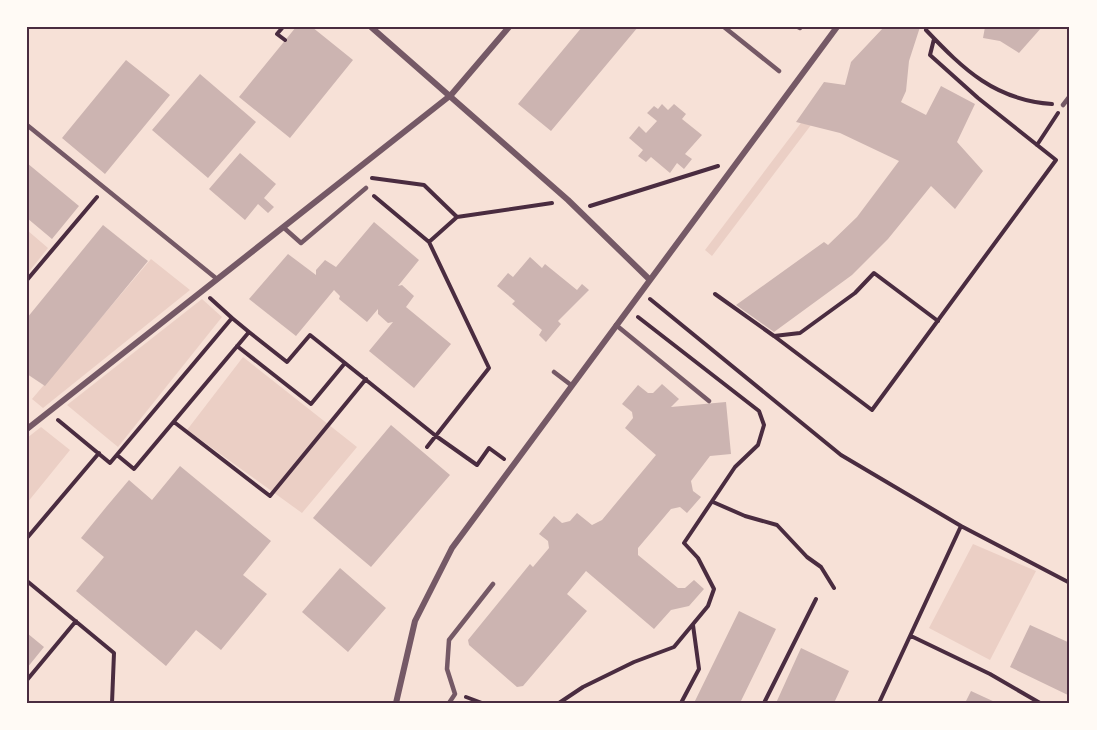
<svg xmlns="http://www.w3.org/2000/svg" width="1097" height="730" font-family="Cabin,sans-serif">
<rect width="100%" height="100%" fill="#f7e1d7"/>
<path fill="#ebcfc5" d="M801,123L811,125L712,256L705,250Z
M27,230L48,248L27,274Z
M151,259L190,290L43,408L32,399Z
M202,299L222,317L118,447L67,405Z
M243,357L357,447L302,513L187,430Z
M41,427L70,450L27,503V438Z
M973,544L1036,571L990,660L929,628Z"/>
<path fill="#ccb4b1" d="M296,27H312L353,60L290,138L239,97Z
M582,27H638L551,131L518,104Z
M884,27H920L909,61L906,91L901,102L926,115L941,86L975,104L957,142L983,171L955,209L931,186L888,239L852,275L774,332L736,305L824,242L828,245L857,217L899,161L840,133L796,122L824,82L845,85L851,62Z
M985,27H1042L1019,53L1000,41L983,38Z
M126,60L170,95L105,174L62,138Z
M200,74L256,122L208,178L152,130Z
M662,104L668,110L674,104L686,114L682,119L702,135L685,154L692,159L684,169L677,163L670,173L651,157L646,162L638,156L643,150L629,138L639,126L646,133L657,121L647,113L654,106L658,109Z
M240,153L276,184L264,198L274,207L268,213L258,204L245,220L209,189Z
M27,163L79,206L52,239L27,218Z
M374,222L419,260L398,286L402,285L414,296L406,307L451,344L414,388L369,351L393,322L388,323L378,314V309L367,322L339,299L340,296L334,290L296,336L249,299L288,254L316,275V270L325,260L336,267Z
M103,225L148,261L45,386L27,374V318Z
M530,257L542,268L545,264L577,290L582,284L589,290L558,321L561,324L546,342L539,335L542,330L512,304L515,301L497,286L508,273L513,277Z
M662,384L679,399L671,407L726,402L731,454L710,456L691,481L693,491L701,497L687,513L680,507L671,509L638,548V555L678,588H685L694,580L704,589L689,606L671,610L654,629L586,571L567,594L587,611L523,686L517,687L469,645L468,640L530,564L533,567L549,548L548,541L539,534L554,516L562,523L570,521L577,513L592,525L602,520L656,455L625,428L633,418L632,412L622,404L638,385L648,393H653Z
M391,425L450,475L371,567L313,518Z
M180,466L271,541L243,575L267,594L221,650L196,630L166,666L76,591L104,557L81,538L107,506L129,480L152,500Z
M340,568L386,608L348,652L302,612Z
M739,611L776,629L740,703H694Z
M1030,625L1070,643V696L1010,667Z
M27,633L44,647L27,668Z
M801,648L849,671L834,703H776Z
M971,691L997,703H965Z"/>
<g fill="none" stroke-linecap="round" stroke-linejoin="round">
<path stroke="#4a2c40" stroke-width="4" d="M283,27L277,34L285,40
M926,30C964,70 995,100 1052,104
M934,39L930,55L978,98L1056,160L872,410L774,336L800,333L855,293L874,273L938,321
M1037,145L1058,113
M372,178L424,185L457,217
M374,196L429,242L457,217L552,203
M590,206L718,166
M27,280L97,197
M715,294L774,336
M650,299L841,455L961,526L1070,583
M249,332L287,362L310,335L436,436L477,465L489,448L504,459
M237,346L311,404L345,363
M58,420L110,463L232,318L210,298
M174,422L270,496L366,379
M427,447L489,368L429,242
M117,455L134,469L249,332L232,318
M713,502L745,516L777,525L807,557L821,567L834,588
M27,538L99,453
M27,581L114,653L112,703
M911,636L990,674L1040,703
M27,680L76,621
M466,697L482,703
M559,703L583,687L634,662L674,647L708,606L714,589L698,558L684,543L735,467L758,445L764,425L759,411L638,317
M681,703L699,669L693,625
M764,703L816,599
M879,703L961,526"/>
<path stroke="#755966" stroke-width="4.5" d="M724,27L779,71
M798,27L800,28
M1063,105L1070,96
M27,125L217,279
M283,227L301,243L366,188
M616,325L709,401
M554,372L571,385
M449,703L455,694L447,669L449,640L493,584"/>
<path stroke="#755966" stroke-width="6" d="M371,27L568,200L649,279
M27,429L451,95L509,27
M396,703L415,621L452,548L837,27"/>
</g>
<rect width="1097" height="730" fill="none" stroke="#fffaf5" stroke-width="57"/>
<rect x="28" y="28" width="1040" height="674" fill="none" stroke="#4a2c40" stroke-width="2"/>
</svg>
